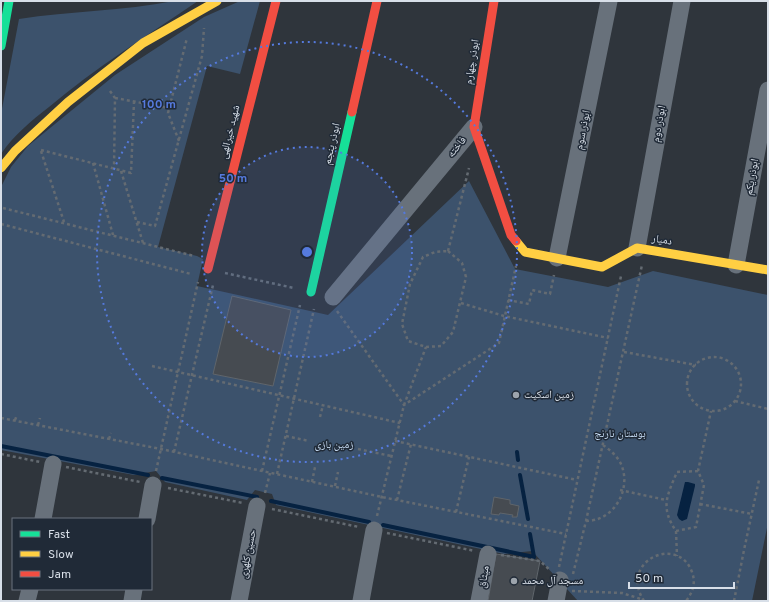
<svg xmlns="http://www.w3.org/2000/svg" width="769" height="602" font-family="Overpass,'Noto Naskh Arabic',sans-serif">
<rect width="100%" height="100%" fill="#2f353c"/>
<path fill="#3c526c" d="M174,1H198C148,35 95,68 49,107C31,121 14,135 1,154V114L19,19C70,11 123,11 174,1Z
M240,1H260L240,74L207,66L158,247L197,256L203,259L197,286L328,315L469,181L515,269L608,287L653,271L768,295V523L752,601H578L532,551L504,554L276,505L272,494L255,490L247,500L165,482L156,471L134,475L1,450V187L11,167L28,146L115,75L204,17Z"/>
<path fill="#062241" d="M685,482H688L695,484V486L687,519L682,521L679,519L677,515Z"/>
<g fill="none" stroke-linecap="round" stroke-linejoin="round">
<path stroke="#062241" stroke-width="4" d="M1,446L148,475
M517,452L518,460
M520,475L528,519
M162,478L257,497
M271,501L369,522
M383,525L534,557L530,534"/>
</g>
<path fill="#464b51" stroke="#5f656b" d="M232,296L291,310L273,386L213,374Z
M494,497L510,500V504L519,506L517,517H512L513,515L500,513L499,515L491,514Z
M496,554L540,561L532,601H488Z"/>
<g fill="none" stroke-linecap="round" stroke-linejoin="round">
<path stroke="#646b72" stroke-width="2.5" stroke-dasharray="3 3" stroke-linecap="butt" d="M110,91L115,98L114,169
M115,98L169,108
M179,141L168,113L187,38
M41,150L131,173L134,102
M41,151L64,222
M93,163L113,235
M121,171L143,243
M3,208L194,256
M137,222L155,226L202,56L204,28
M1,224L191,274
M448,251L462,263L466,277L453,332L441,346L426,347L408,341L402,324L410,284L423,257L435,252Z
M448,251L469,168
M225,273L294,288
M508,300L529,304L532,290L550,294L554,275
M461,303L504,316L608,338
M337,311L404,405L499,343L516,266
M624,352L696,365
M687 384a27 27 0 1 1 54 0a27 27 0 1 1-54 0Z
M152,366L400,423
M735,401L768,409
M320,417L323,405
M1,418L161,449L382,497L566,534
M15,420L17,415
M38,425L40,418
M286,436L309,441
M109,439L111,433
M395,441L577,480
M358,449L391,456
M174,452L213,285
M1,454L40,462
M66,467L140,482
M156,471L198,282
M262,471L300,305
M698,471L677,472C667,496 660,507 676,531L696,527L704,485L698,471L711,411
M277,474L314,309
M312,482L315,467
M335,486L338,472
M168,488L243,503
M620,490L666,500
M265,493L270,473
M397,500L411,444
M700,504L752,514
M272,509L359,527
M456,512L469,457
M377,516L404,405L426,347
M586,521C590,521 595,520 598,519C620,511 631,483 620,462C616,455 610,450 603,445
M676,531L677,556
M387,533L475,551
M501,555L540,561L550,570
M559,567L621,276
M573,574L586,521L642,265
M572,591L622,593L644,600
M644,601C618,561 678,534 692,572C696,583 693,592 686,601
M734,601L744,550L759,480"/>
<path stroke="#68717b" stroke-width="17" d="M637,248L682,1
M557,258L609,1
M736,265L768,90
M333,297L474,127
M43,519L53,464
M147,519L153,485
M27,601L30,589
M132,601L134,589
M239,601L257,506
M361,601L374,530
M479,601L488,554
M556,601L560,580"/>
<path stroke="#16e098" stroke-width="9" d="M1,46L9,1
M311,292L352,112"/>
<path stroke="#ffcf43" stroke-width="9" d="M1,168L15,151L68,102L143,43L217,1
M516,241L525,252L602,267L637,248L768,270"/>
<path stroke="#f24e42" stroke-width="9" d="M494,1L474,127L511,235L516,241
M352,112L377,1
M208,269L276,1"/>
</g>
<circle cx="307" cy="252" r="105" fill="#557add" fill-opacity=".12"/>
<g fill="none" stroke="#557add" stroke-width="2" stroke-dasharray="2 4">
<circle cx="307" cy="252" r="105"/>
<circle cx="307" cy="252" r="210"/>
</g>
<g fill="#9da4ac" stroke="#202a37" stroke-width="1.5">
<circle cx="516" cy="395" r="4"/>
<circle cx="514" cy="581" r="4"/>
</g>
<g text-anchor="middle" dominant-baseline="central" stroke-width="3" stroke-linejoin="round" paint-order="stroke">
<g font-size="11" fill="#d8dfe8" stroke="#202a37">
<text transform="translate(472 62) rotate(-81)">ابوذر چهارم</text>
<text transform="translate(659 124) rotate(-80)">ابوذر دوم</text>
<text transform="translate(583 130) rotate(-79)">ابوذر سوم</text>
<text transform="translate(230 132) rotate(-76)">شهید خیرالهی</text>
<text transform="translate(332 144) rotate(-77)">ابوذر پنجم</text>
<text transform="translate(457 147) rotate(-51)">فاخته</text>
<text transform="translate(752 177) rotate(-80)">ابوذر یکم</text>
<text transform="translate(662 240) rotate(10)">دمیار</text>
<text transform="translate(248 554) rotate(-79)">حسین کلهری</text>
<text transform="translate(484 577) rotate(-80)">میثاق</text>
</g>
<g font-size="11" fill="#d8dfe8" stroke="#202a37" text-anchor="start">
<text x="524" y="395">زمین اسکیت</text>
<text x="522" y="581">مسجد آل محمد</text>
</g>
<g font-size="11" fill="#c7dcf4" stroke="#202a37">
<text x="620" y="434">بوستان نارنج</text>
<text x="334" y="445">زمین بازی</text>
</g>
</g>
<circle cx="307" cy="252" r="6" fill="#557add" stroke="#202a37" stroke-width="2"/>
<g font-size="12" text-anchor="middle" font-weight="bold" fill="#557add" stroke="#202a37" stroke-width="3" stroke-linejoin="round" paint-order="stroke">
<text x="159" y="108">100 m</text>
<text x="233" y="182">50 m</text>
</g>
<rect width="769" height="602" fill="none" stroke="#d8dfe8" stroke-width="4"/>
<rect x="12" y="518" width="140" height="72" fill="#202a37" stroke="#6a727e"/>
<rect x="20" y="531" width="20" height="6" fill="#16e098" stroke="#6a727e"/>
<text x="48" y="538" font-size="12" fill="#d8dfe8">Fast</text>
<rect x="20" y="551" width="20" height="6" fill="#ffcf43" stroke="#6a727e"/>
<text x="48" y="558" font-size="12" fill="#d8dfe8">Slow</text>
<rect x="20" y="571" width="20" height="6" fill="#f24e42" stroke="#6a727e"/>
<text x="48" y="578" font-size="12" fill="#d8dfe8">Jam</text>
<path d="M629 582v6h105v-6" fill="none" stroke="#d8dfe8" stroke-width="2"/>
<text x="635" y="582" font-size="12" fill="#d8dfe8" stroke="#202a37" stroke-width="3" paint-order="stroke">50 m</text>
</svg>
